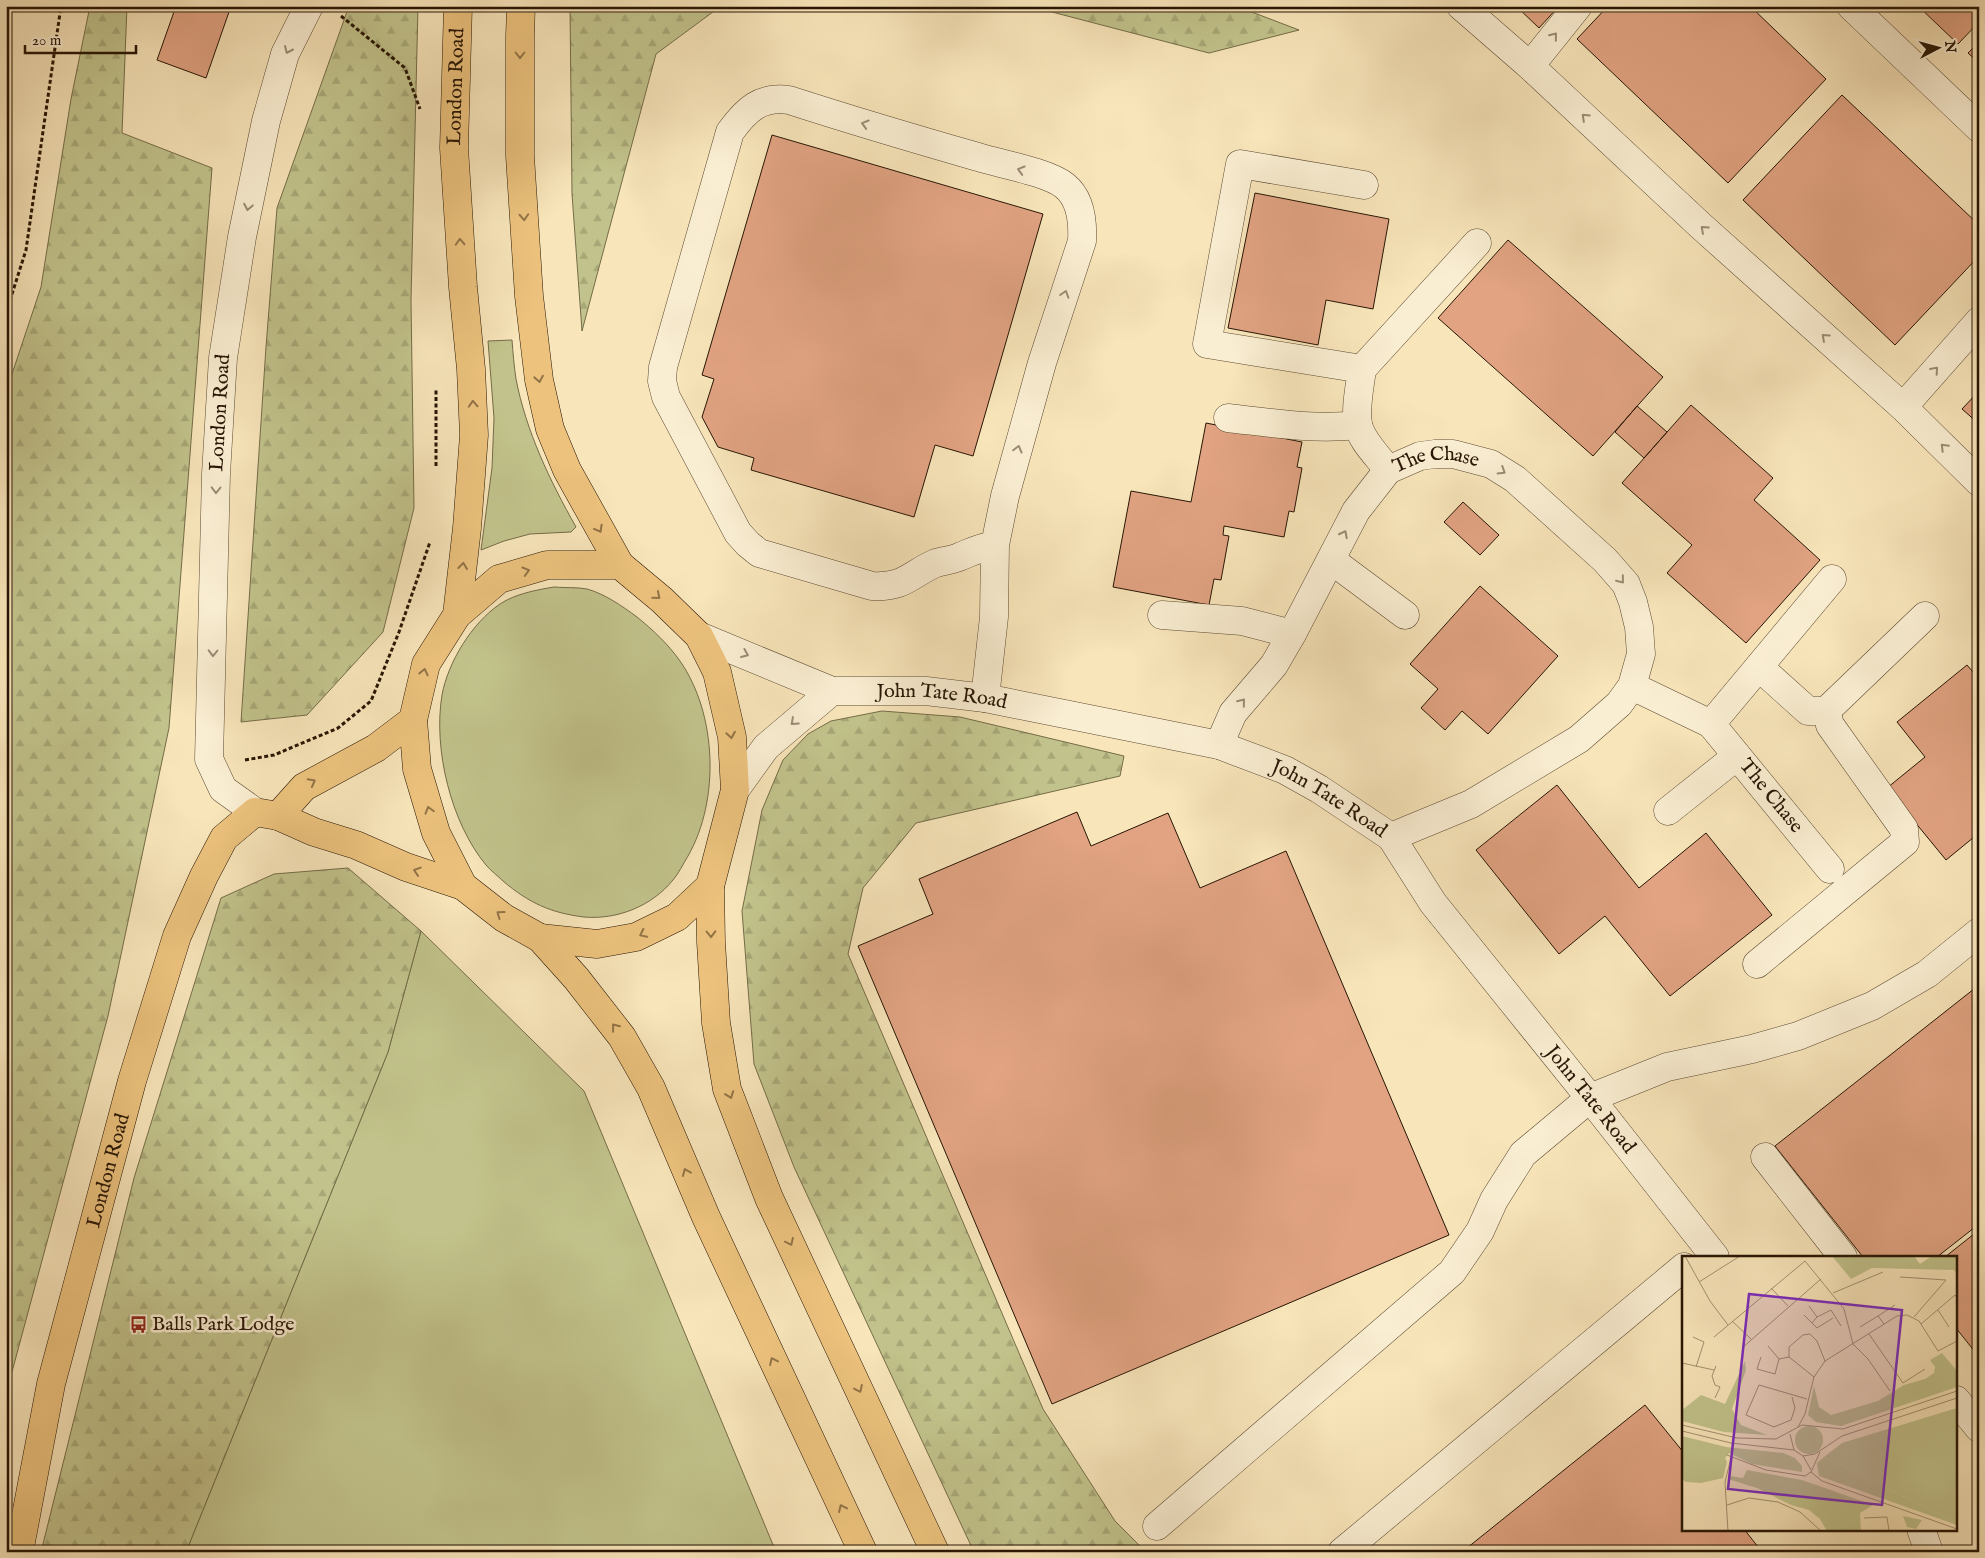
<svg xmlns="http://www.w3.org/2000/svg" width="1985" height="1558" font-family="'IM FELL English',serif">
<defs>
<pattern id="forest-firs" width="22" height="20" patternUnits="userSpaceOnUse" patternTransform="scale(1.25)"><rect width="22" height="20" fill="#c2c38c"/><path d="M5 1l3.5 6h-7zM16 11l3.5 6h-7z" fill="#a7a777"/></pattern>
</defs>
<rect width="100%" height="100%" fill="#f8e5ba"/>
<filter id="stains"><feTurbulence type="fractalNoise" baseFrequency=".004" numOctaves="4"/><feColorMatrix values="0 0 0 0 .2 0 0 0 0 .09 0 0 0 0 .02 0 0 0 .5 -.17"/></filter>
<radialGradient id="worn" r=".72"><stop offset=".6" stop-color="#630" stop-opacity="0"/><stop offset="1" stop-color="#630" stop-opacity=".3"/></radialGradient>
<path fill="#c2c38c" stroke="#746c48" d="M512,340C513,353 514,366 516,379C526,431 550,481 576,527L571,532L530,534L504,541L481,550L492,468L494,418L488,341Z
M554,587C564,588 577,587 587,589C605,594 622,606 637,617C653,630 668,644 680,661C717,714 720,800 688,856C683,864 679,873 673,880C652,906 617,920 584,917C551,913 529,903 503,881C498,876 491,871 486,865C451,823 433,749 442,695C448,662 472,623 500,604C515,594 536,590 554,587Z
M421,931L584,1091L776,1552H186L388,1052Z"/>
<path fill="url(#forest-firs)" stroke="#746c48" d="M90,6H127L122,133L212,168L169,728L108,1016L6,1394V392L41,287L71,99Z
M349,6H418L411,300L414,508L383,632L307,715L241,722L266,347L277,208Z
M570,6H721L656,54L582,331L572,194Z
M1029,6H1236L1299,30L1209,53Z
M882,711L960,717L1124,756L1120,776L916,823L863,888L848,954L1043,1409L1115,1521L1146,1552H974L794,1167L754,1064L742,911L762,810L783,760L808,734L831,721Z
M348,868L421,931L388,1052L186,1552H41L134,1178L221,898L274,874Z"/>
<path fill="#e1a382" stroke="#271504" d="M176,6H222L230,9L206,78L157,60Z
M1516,6H1559L1539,28Z
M1608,6H1750L1826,79L1728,183L1577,39Z
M1918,6H1979V22L1958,44Z
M1979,42V63L1968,53Z
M1842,95L1979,225V256L1895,345L1743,200Z
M772,135L1043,214L973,456L935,445L914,517L751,470L754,458L718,447L702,417L714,379L702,375Z
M1255,193L1389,219L1373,309L1326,300L1318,345L1228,328Z
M1508,240L1663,377L1593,456L1438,318Z
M1979,391V424L1962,409Z
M1691,405L1773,478L1754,500L1820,560L1746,643L1667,573L1692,545L1622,483Z
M1637,406L1667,432L1644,458L1615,432Z
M1206,423L1302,442L1297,467L1302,468L1294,512L1289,511L1284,537L1224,526L1223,535L1229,536L1221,580L1214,579L1209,605L1113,587L1131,491L1191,502Z
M1463,502L1499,535L1480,555L1444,522Z
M1480,586L1558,656L1488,734L1462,711L1445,730L1421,708L1438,689L1410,664Z
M1967,665L1979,679V833L1946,860L1887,788L1925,757L1897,722Z
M1557,785L1639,888L1706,833L1772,915L1670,996L1605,916L1559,954L1476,850Z
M1077,812L1091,846L1168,813L1200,888L1286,851L1449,1235L1052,1404L858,946L933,914L919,879Z
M1979,985V1224L1937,1257H1863L1775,1146Z
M1979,1230V1357L1956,1328V1257H1945Z
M1645,1405L1684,1453V1529H1744L1762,1552H1462Z"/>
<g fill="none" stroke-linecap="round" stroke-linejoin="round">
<defs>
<g id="minor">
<path d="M1461,6L1530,66L1701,226L1903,407L1979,482"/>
<path d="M1851,6L1979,128"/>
<path d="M1530,66L1578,6"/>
<path d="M1364,185L1240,164L1207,344L1362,369C1360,386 1355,407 1358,424C1361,441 1379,457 1388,470"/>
<path d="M1362,369L1477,243"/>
<path d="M1903,407L1979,321"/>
<path d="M1228,418C1272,423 1314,430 1358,425"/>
<path d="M1331,560L1405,615"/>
<path d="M1162,615L1242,621L1292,634"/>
<path id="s1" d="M699,636L832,691H926L985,698L1219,745L1285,770L1319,789L1391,837L1433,903L1590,1098L1715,1257"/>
<path d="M1759,667L1808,711H1826L1925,616"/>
<path d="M1632,686L1711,724"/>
<path d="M985,698L994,617L995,545L1005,496L1042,363L1082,241C1083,222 1081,199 1065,186C1048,172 1000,164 978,157C915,139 851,120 789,100C760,96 746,110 730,132L663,367L662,381L666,397L738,533L748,544L759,553L872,586C905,588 910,574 936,563C943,561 952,560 959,557C974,551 978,548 995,545"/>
<path id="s2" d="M1219,745L1233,713L1274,665L1292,634L1356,511L1388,470L1420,456L1435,454H1453L1491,464L1515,479L1605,560L1626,584L1633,602L1639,627L1641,654L1632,686L1619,704L1579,739L1471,804L1391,837"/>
<path d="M735,790L766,747L832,691"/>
<path d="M1668,811L1737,756"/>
<path id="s3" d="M255,812L223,789L209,759L216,474L223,358L242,237L266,121L285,54L309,6"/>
<path d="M1830,869L1711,724L1832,579"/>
<path d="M1757,964L1905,842L1904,829L1830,725L1826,711"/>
<path d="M1765,1157L1843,1257"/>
<path d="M1956,1400L1979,1428"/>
<path d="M1157,1526L1452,1272L1480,1231L1494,1200L1523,1154L1590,1098L1667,1067L1752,1049L1798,1036L1872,1006L1927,974L1979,932"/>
<path d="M1921,1529L1929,1552"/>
<path d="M1342,1552L1684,1267"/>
</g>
<g id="major">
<path d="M278,816L304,787L376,748L413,720"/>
<path id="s4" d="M19,1552L51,1384L132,1081L177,936L204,876L224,838L255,812L278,816L314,832L356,845L406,867L463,886"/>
</g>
<g id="highway">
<path d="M521,6L520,36V156L529,296L539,380L550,429L567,470L620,565"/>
<path id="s5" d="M457,615L467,528L474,435L471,369L463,287L454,148L458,6"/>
<path d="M540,938L597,944L636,937L677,917L710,886"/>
<path d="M863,1552L706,1217L651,1088L622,1037L576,978L540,938L504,918L463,886L436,833L417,769L413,720L426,664L457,615L499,579L547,565H620L662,600L699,636L717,672L732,737L735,790L710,886L711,942L716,1023L727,1089L769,1198L935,1552"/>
</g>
</defs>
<use href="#minor" stroke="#5b4932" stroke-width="29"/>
<use href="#major" stroke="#271504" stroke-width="29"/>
<use href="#highway" stroke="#271504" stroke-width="29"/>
<path stroke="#271504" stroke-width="3" stroke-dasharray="4 2.5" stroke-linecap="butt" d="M341,16L405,68L420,109
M6,313L26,250L61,6
M436,466V390
M245,760L274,755L338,728L371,701L399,632L430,542"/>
<use href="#minor" stroke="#faeed2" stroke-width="28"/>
<use href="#major" stroke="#ecc27d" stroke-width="28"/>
<use href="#highway" stroke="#ecc27d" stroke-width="28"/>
</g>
<defs><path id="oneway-chevron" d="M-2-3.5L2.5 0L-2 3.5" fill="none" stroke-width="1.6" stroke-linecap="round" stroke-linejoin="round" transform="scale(1.25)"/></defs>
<g stroke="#9b8c75">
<use href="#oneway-chevron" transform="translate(1554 36) rotate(-51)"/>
<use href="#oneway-chevron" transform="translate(288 50) rotate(114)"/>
<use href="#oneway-chevron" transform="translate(1585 117) rotate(-137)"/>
<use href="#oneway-chevron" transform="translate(865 124) rotate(-163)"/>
<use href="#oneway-chevron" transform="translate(1021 170) rotate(-164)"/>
<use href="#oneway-chevron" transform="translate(248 207) rotate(101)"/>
<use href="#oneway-chevron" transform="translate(1704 229) rotate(-138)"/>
<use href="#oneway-chevron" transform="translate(1065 294) rotate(-72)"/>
<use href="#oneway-chevron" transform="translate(1825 337) rotate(-138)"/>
<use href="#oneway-chevron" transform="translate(1935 370) rotate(-49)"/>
<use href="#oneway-chevron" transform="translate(1944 447) rotate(-135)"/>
<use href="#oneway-chevron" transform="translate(1018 449) rotate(-75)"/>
<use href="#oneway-chevron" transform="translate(1502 471) rotate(32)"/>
<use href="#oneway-chevron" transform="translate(216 490) rotate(91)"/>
<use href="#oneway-chevron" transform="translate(1344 534) rotate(-63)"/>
<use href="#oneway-chevron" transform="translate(1621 580) rotate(51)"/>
<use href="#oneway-chevron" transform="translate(213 653) rotate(91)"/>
<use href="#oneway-chevron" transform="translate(745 654) rotate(23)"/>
<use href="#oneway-chevron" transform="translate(1242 702) rotate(-51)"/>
<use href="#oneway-chevron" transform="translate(794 722) rotate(138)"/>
</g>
<g stroke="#937447">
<use href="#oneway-chevron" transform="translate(520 55) rotate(90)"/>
<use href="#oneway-chevron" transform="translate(524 217) rotate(87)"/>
<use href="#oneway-chevron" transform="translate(460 242) rotate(-93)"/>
<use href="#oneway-chevron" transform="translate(539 379) rotate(80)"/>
<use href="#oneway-chevron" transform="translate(473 404) rotate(-93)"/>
<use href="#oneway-chevron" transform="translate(599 529) rotate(61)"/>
<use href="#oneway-chevron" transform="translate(463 566) rotate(-83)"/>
<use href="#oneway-chevron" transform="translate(526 571) rotate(-16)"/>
<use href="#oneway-chevron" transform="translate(657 596) rotate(40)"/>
<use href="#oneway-chevron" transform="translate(424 672) rotate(-77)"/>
<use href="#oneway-chevron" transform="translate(731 735) rotate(81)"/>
<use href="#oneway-chevron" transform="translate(312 782) rotate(-28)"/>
<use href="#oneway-chevron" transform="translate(429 810) rotate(-106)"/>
<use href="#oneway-chevron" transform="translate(417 871) rotate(-162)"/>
<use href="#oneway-chevron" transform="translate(500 914) rotate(-144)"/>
<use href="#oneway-chevron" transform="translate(643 934) rotate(154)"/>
<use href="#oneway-chevron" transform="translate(711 934) rotate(89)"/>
<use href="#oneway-chevron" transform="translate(615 1027) rotate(-128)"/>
<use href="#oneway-chevron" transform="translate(730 1095) rotate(70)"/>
<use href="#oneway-chevron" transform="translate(686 1172) rotate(-113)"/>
<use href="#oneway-chevron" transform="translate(790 1242) rotate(65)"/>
<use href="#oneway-chevron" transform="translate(773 1361) rotate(-115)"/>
<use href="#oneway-chevron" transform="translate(859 1389) rotate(65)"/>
<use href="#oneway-chevron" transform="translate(842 1508) rotate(-115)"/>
</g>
<defs>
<symbol id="bus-bare" viewBox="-9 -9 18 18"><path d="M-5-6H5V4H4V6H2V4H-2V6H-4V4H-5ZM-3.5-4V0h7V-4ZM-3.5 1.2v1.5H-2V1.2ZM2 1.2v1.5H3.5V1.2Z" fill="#8f2418" stroke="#faeed2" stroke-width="2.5" paint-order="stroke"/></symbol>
</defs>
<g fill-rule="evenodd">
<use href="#bus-bare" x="126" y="1312" width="25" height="25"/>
</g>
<g text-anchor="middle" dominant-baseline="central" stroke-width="5" stroke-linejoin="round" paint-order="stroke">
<g font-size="20" fill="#271504" stroke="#faeed2">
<text stroke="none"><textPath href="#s5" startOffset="530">London Road</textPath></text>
<text stroke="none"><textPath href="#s3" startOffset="419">London Road</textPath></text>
<text stroke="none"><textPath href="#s2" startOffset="375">The Chase</textPath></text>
<text stroke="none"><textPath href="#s1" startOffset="254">John Tate Road</textPath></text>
<text transform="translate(1771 796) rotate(51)">The Chase</text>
<text stroke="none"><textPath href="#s1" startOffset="659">John Tate Road</textPath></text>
<text stroke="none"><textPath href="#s1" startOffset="1062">John Tate Road</textPath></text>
<text stroke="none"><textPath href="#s4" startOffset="392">London Road</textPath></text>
</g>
<g font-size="20" fill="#271504" stroke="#faeed2" text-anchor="start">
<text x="152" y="1324">Balls Park Lodge</text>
</g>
</g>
<g transform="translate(1682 1256)">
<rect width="275" height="275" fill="#f8e5ba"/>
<path d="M275,152V267L142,201L160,187ZM113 184a14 14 0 1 1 28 0a14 14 0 1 1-28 0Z" fill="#c2c38c"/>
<path d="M150,0H232L238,8L250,0H275V17L272,14L190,12L169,23ZM260,97L275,115V131L159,170L134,166L126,159L132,130L137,151L149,159L196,145L222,129L243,123L252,117L253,111L248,104ZM63,105L64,114L50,153L59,169L85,179L42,176L0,165V154L19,139L43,148ZM0,180L44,191L101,197L113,202L120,210V216L70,208L47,197L43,202L45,206L41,222L19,227L4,226L0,223ZM142,201L275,267V269L137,220L135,207ZM65,214L120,224L191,249L178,257L179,275H145L138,263L127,254L109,249L75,232L46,223L47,220L61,222ZM221,260L240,264L234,273L225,271Z" fill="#c2c38c"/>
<path fill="none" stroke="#a49271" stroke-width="1" d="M3,0L28,45L46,69M218,21L264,24L232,61M17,26L58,0M89,32L106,50M151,37L201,16M127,50L135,61L130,67M256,54L267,71M122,59L135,72L151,62M135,61L149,54L159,70M50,65L69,83M202,68L196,60L213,49M239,68L273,39L275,42M178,71L196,60M187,78L221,127L243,113M11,81L22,86L14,111M32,81L123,5L162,53L171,88L186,103L208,135M86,90L97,103M60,92L139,23M79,101L75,113L93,118L97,103L107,101M0,107L32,114M132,121L107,101V91L121,79L128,78L135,85L143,105M110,141L113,152L109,164L92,171L64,159L77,129L125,143M33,142L38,131L33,129L30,120L34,110M0,169L55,182L94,183L120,169L161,173L275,135M116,171L123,158L132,121L143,105L215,60L225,59L237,65L256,95L275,85M0,175L49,187L112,194M108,178L112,194L121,200L133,198L160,180L275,142M138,196L129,216L140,225L275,273M45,199L84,214L123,220L129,216M121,200L129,214M45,249L67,242L96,246L118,256L139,275M182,262L205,261L207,275M46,275L43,226L49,202"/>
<path fill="#7b2cbf" fill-opacity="0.15" stroke="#7b2cbf" stroke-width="2.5" d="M67,38L220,54L200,249L46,233Z"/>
<rect width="275" height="275" fill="none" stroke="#271504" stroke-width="2.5"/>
</g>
<rect width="1985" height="1558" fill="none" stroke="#f8e5ba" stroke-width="25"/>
<rect x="8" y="8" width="1970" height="1543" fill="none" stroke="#271504" stroke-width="2.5"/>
<rect x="12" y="12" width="1960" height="1533" fill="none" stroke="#271504"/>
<g transform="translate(1938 48) rotate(84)" stroke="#faeed2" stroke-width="4" paint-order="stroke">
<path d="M0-4L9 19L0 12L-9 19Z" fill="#271504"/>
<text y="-8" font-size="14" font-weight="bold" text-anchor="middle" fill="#271504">N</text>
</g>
<path d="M25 45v8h111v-8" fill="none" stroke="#271504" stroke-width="2.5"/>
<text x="32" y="45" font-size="15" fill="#271504" stroke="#faeed2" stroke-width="4" paint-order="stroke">20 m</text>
<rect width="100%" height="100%" filter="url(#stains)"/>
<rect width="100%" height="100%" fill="url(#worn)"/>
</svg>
